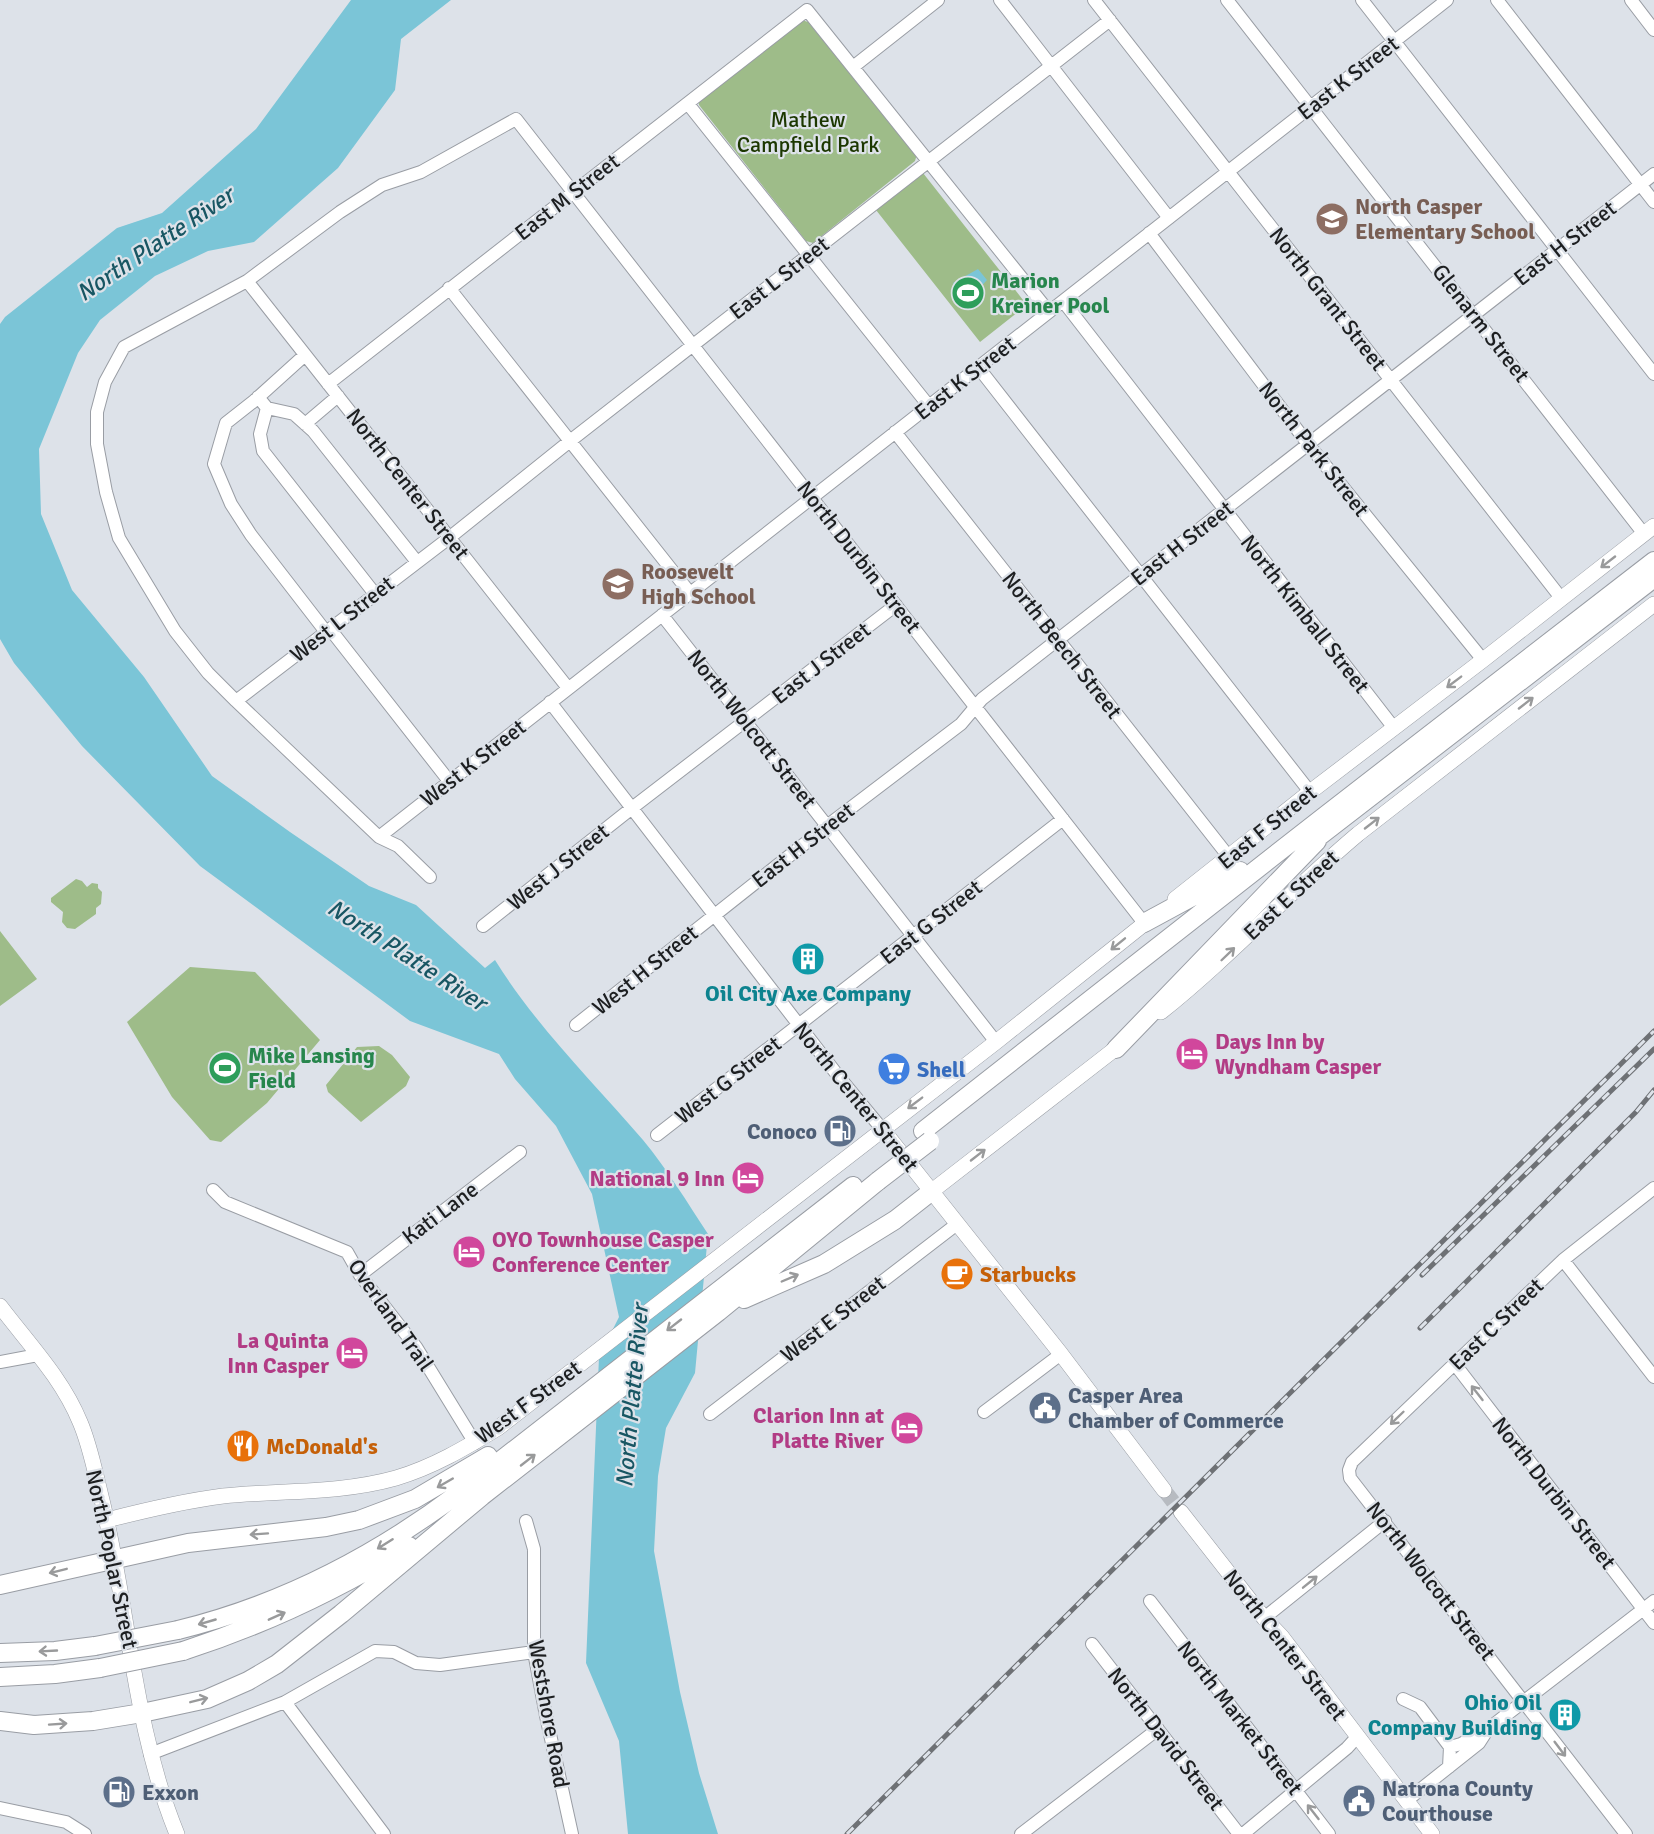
<svg xmlns="http://www.w3.org/2000/svg" width="1654" height="1834" font-family="Signika,sans-serif">
<rect width="100%" height="100%" fill="#dde2e9"/>
<path fill="#9ebc89" d="M802,20L808,22L917,154L915,161L813,243L806,241L699,105V100Z
M923,173L1027,305L980,342L876,210Z
M76,879L82,881L87,887L92,883L98,884V888L102,892L101,904L96,908V914L75,929L67,928L62,922L63,912L51,902V898Z
M0,931L37,979L0,1006Z
M190,967L255,972L320,1040L267,1103L221,1142L210,1140L172,1097L127,1022Z
M379,1046L392,1055L410,1077L406,1086L361,1122L328,1092L326,1085L357,1047Z"/>
<path fill="#7bc5d7" d="M351,0H451L401,39L395,90L338,168L254,242L208,251L155,276L100,320L78,353L39,449L41,514L72,590L144,677L212,776L290,832L369,886L416,905L485,968L495,960C536,1026 592,1081 643,1140C667,1169 687,1202 708,1234L695,1373L666,1428L658,1476L654,1551L680,1692L699,1773L718,1834H628L619,1741L586,1663L599,1357L619,1317L592,1194L556,1126L515,1079L499,1054L410,1021L200,866L82,746L14,663L0,639V324L5,317L117,228L162,213L256,129Z
M978,269L987,280L967,302L953,283Z"/>
<g fill="none" stroke-linecap="round" stroke-linejoin="round">
<path stroke="#b7bbc1" stroke-width="15" stroke-dasharray="15 8" stroke-linecap="butt" d="M1164,1490L1181,1512"/>
<defs>
<path id="minor" d="M1000,0L1169,218
M1094,0L1561,598
M1227,0L1644,534
M1362,0L1654,374
M1497,0L1654,202
M1631,0L1654,30
M853,67L938,0
M688,104L929,406
M1149,233L1308,444L1483,660
M247,281L568,688
M449,288L690,593
M1063,301L1394,728
M305,355L254,401L226,423L214,464L231,504L251,535L326,632
M978,367L1310,792
M328,384L807,10L1049,312
M258,397L267,408L260,434L263,451L375,594
M267,408L294,414L313,431L417,562
M305,424L338,396
M895,432L1229,857
M662,615L996,1042
M330,629L449,781
M236,701L449,538L570,441L1110,20
M550,702L839,1077L882,1129
M379,837L1447,0
M430,877L398,846L379,837L236,701L208,673L175,631L119,538L106,492L97,444V412L105,382L124,347L247,281L340,212L382,185L421,172L516,119L1144,923
M483,926L632,808L896,605
M576,1025L827,826L961,724L982,699L1654,174
M657,1135L1063,819
M213,1190L225,1202L347,1252L360,1275L416,1347L475,1443
M1563,1260L1654,1377
M360,1275L520,1152
M0,1362L38,1355
M1454,1363L1654,1623
M984,1412L1061,1354
M710,1414L957,1224
M526,1521L534,1549V1652L546,1716L572,1834
M1150,1601L1329,1834
M1264,1618L1385,1521
M1092,1644L1239,1834
M1403,1699L1420,1707L1450,1747L1449,1767
M285,1702L384,1834
M1450,1747L1461,1744L1485,1731
M150,1754L285,1702L375,1651L394,1652L416,1663L440,1665L534,1652
M1406,1801L1479,1743L1488,1729L1654,1601
M0,1808L66,1822L85,1834
M1021,1834L1158,1729
M1243,1834L1347,1748L1357,1737
M1626,1834L1350,1478L1349,1470L1352,1462L1563,1260L1654,1188"/>
<path id="major" d="M1175,899L1310,792L1483,660L1654,526
M1161,1012C1230,957 1290,891 1358,834L1654,604
M882,1129L1061,1354L1164,1490
M932,1191L1124,1042
M0,1306C28,1343 62,1378 80,1422C90,1445 95,1472 101,1496C129,1608 133,1727 177,1834
M1181,1512L1264,1618L1282,1637L1432,1834
M107,1520C146,1510 184,1501 223,1496C281,1490 339,1494 396,1478C433,1467 465,1448 498,1428L996,1042L1154,916"/>
<path id="highway" d="M1304,848L1654,578
M1144,923L1240,871
M1116,1049L1317,841
M923,1131L1322,818L1654,561
M744,1299L824,1264L895,1220L932,1191
M0,1585L188,1543L326,1527L359,1520L415,1499L488,1456
M178,1630C281,1605 375,1556 459,1493L853,1186
M183,1651C264,1625 336,1591 409,1546
M0,1653L55,1651L95,1646
M0,1677L55,1674L100,1668
M0,1721L34,1725L93,1721L142,1713L207,1699L248,1681L277,1664L341,1614L482,1496L718,1312L878,1181"/>
</defs>
<use href="#minor" stroke="#999da4" stroke-width="14"/>
<use href="#major" stroke="#999da4" stroke-width="16"/>
<use href="#highway" stroke="#999da4" stroke-width="20"/>
<use href="#minor" stroke="#fff" stroke-width="12"/>
<use href="#major" stroke="#fff" stroke-width="15"/>
<use href="#highway" stroke="#fff" stroke-width="18"/>
<defs>
<path id="rail" d="M1422,1275L1654,1049
M1420,1328L1636,1112L1654,1090
M847,1834L1654,1031"/>
</defs>
<use href="#rail" stroke="#6e7175" stroke-width="5"/>
<use href="#rail" stroke="#dde2e9" stroke-width="3" stroke-dasharray="9" stroke-linecap="butt"/>
<defs>
<path id="highway-bridge" d="M878,1181L930,1141
M95,1646L178,1630
M100,1668L183,1651"/>
</defs>
<use href="#highway-bridge" stroke="#999da4" stroke-width="20" stroke-linecap="butt"/>
<use href="#highway-bridge" stroke="#fff" stroke-width="18"/>
</g>
<defs><path id="oneway-shaft" d="M-6 0H5M1.5-3L5.5 0L1.5 3" fill="none" stroke-width="1.6" stroke-linecap="round" stroke-linejoin="round" transform="scale(1.5)"/></defs>
<g stroke="#999a9b">
<use href="#oneway-shaft" transform="translate(1608 562) rotate(142)"/>
<use href="#oneway-shaft" transform="translate(1454 682) rotate(143)"/>
<use href="#oneway-shaft" transform="translate(1526 703) rotate(-38)"/>
<use href="#oneway-shaft" transform="translate(1372 823) rotate(-38)"/>
<use href="#oneway-shaft" transform="translate(1118 944) rotate(141)"/>
<use href="#oneway-shaft" transform="translate(1228 954) rotate(-44)"/>
<use href="#oneway-shaft" transform="translate(915 1103) rotate(143)"/>
<use href="#oneway-shaft" transform="translate(978 1155) rotate(-38)"/>
<use href="#oneway-shaft" transform="translate(790 1278) rotate(-23)"/>
<use href="#oneway-shaft" transform="translate(674 1325) rotate(142)"/>
<use href="#oneway-shaft" transform="translate(1477 1393) rotate(-128)"/>
<use href="#oneway-shaft" transform="translate(1397 1418) rotate(136)"/>
<use href="#oneway-shaft" transform="translate(528 1460) rotate(-38)"/>
<use href="#oneway-shaft" transform="translate(445 1483) rotate(150)"/>
<use href="#oneway-shaft" transform="translate(259 1534) rotate(176)"/>
<use href="#oneway-shaft" transform="translate(385 1544) rotate(148)"/>
<use href="#oneway-shaft" transform="translate(58 1571) rotate(166)"/>
<use href="#oneway-shaft" transform="translate(1310 1582) rotate(-39)"/>
<use href="#oneway-shaft" transform="translate(277 1616) rotate(-24)"/>
<use href="#oneway-shaft" transform="translate(207 1622) rotate(164)"/>
<use href="#oneway-shaft" transform="translate(48 1651) rotate(177)"/>
<use href="#oneway-shaft" transform="translate(199 1700) rotate(-14)"/>
<use href="#oneway-shaft" transform="translate(58 1724) rotate(-4)"/>
<use href="#oneway-shaft" transform="translate(1560 1749) rotate(53)"/>
<use href="#oneway-shaft" transform="translate(1313 1812) rotate(-128)"/>
</g>
<defs>
<symbol id="school-disc" viewBox="-11 -11 22 22"><circle r="9.5" fill="#8d6e63" stroke="#dde2e9"/><path d="M0-5L7-2L0 1L-7-2ZM-4 1L0 2.5L4 1V4Q0 6-4 4Z" fill="#fff"/></symbol>
<symbol id="stadium-disc" viewBox="-11 -11 22 22"><circle r="9.5" fill="#2e9e5b" stroke="#dde2e9"/><path d="M0-5a6.5 5 0 1 0 0 10a6.5 5 0 1 0 0-10ZM-3.5-1.8h7v3.6h-7Z" fill="#fff"/></symbol>
<symbol id="building-disc" viewBox="-11 -11 22 22"><circle r="9.5" fill="#0f9aa8" stroke="#dde2e9"/><path d="M-4-6H4V6H1V3H-1V6H-4ZM-2.5-4.3h1.7v1.8h-1.7ZM.8-4.3h1.7v1.8H.8ZM-2.5-1h1.7V.8h-1.7ZM.8-1h1.7V.8H.8Z" fill="#fff"/></symbol>
<symbol id="hotel-disc" viewBox="-11 -11 22 22"><circle r="9.5" fill="#d1479c" stroke="#dde2e9"/><path d="M-6-4.5h1.5V1H6V5H4.5V3h-9V5H-6ZM-4 0a1.8 1.8 0 1 1 3.6 0ZM.5 0V-2.5h3Q6-2.5 6 0Z" fill="#fff"/></symbol>
<symbol id="supermarket-disc" viewBox="-11 -11 22 22"><circle r="9.5" fill="#3f7fe0" stroke="#dde2e9"/><path d="M-6-5.5h2.5l.6 2H6L4.5 2H-2.5L-4.4-4H-6ZM-1.5 3.2a1.3 1.3 0 1 0 .1 0ZM3 3.2a1.3 1.3 0 1 0 .1 0Z" fill="#fff"/></symbol>
<symbol id="fuel-disc" viewBox="-11 -11 22 22"><circle r="9.5" fill="#5c6f8a" stroke="#dde2e9"/><path d="M-5.5-6h7V0h2V4h1.3V-2.5L3-4.5l.8-.8L6-3V5H2.5V1h-1V6h-7ZM-4.2-4.7v3.2H.2V-4.7Z" fill="#fff"/></symbol>
<symbol id="cafe-disc" viewBox="-11 -11 22 22"><circle r="9.5" fill="#e8710a" stroke="#dde2e9"/><path d="M-5.5-4.5H6V0H3Q3 3.5 0 3.5H-2.5Q-5.5 3.5-5.5 0ZM3-3.2v2h1.7v-2ZM-6 4.5H4V6H-6Z" fill="#fff"/></symbol>
<symbol id="civic-disc" viewBox="-11 -11 22 22"><circle r="9.5" fill="#5c6f8a" stroke="#dde2e9"/><path d="M-.6-6.5H3V-4.5H.6V-3L4-1V1h2V6H-6V1h2V-1L-.6-3ZM-1.2 2.5V6h2.4V2.5Z" fill="#fff"/></symbol>
<symbol id="restaurant-disc" viewBox="-11 -11 22 22"><circle r="9.5" fill="#e8710a" stroke="#dde2e9"/><path d="M-5-6h1v4h1v-4h1v4h1v-4h1v5L-1.5 .5V6h-2V.5L-5-1ZM5-6V6H3V1.5H1.5Q1.5-4 5-6Z" fill="#fff"/></symbol>
</defs>
<g fill-rule="evenodd">
<use href="#school-disc" x="1313" y="200" width="38" height="38"/>
<use href="#stadium-disc" x="949" y="274" width="38" height="38"/>
<use href="#school-disc" x="599" y="565" width="38" height="38"/>
<use href="#building-disc" x="789" y="940" width="38" height="38"/>
<use href="#hotel-disc" x="1173" y="1035" width="38" height="38"/>
<use href="#stadium-disc" x="206" y="1049" width="38" height="38"/>
<use href="#supermarket-disc" x="875" y="1050" width="38" height="38"/>
<use href="#fuel-disc" x="821" y="1112" width="38" height="38"/>
<use href="#hotel-disc" x="729" y="1159" width="38" height="38"/>
<use href="#hotel-disc" x="450" y="1233" width="38" height="38"/>
<use href="#cafe-disc" x="938" y="1255" width="38" height="38"/>
<use href="#hotel-disc" x="333" y="1334" width="38" height="38"/>
<use href="#civic-disc" x="1026" y="1389" width="38" height="38"/>
<use href="#hotel-disc" x="888" y="1409" width="38" height="38"/>
<use href="#restaurant-disc" x="224" y="1427" width="38" height="38"/>
<use href="#building-disc" x="1546" y="1696" width="38" height="38"/>
<use href="#fuel-disc" x="100" y="1773" width="38" height="38"/>
<use href="#civic-disc" x="1340" y="1782" width="38" height="38"/>
</g>
<g text-anchor="middle" dominant-baseline="central" stroke-width="4.5" stroke-linejoin="round" paint-order="stroke">
<g font-size="22" fill="#1d1f21" stroke="#dde2e9">
<text transform="translate(1348 78) rotate(-38)">East K Street</text>
<text transform="translate(567 197) rotate(-38)">East M Street</text>
<text transform="translate(1565 243) rotate(-38)">East H Street</text>
<text transform="translate(779 278) rotate(-38)">East L Street</text>
<text transform="translate(1328 299) rotate(52)">North Grant Street</text>
<text transform="translate(1481 323) rotate(52)">Glenarm Street</text>
<text transform="translate(965 378) rotate(-38)">East K Street</text>
<text transform="translate(1314 449) rotate(52)">North Park Street</text>
<text transform="translate(408 484) rotate(52)">North Center Street</text>
<text transform="translate(1182 543) rotate(-38)">East H Street</text>
<text transform="translate(859 557) rotate(52)">North Durbin Street</text>
<text transform="translate(1305 614) rotate(52)">North Kimball Street</text>
<text transform="translate(342 619) rotate(-38)">West L Street</text>
<text transform="translate(1062 645) rotate(52)">North Beech Street</text>
<text transform="translate(821 663) rotate(-38)">East J Street</text>
<text transform="translate(752 729) rotate(52)">North Wolcott Street</text>
<text transform="translate(473 763) rotate(-38)">West K Street</text>
<text transform="translate(1267 827) rotate(-39)">East F Street</text>
<text transform="translate(803 845) rotate(-38)">East H Street</text>
<text transform="translate(558 867) rotate(-39)">West J Street</text>
<text transform="translate(1291 895) rotate(-43)">East E Street</text>
<text transform="translate(931 922) rotate(-38)">East G Street</text>
<text transform="translate(645 970) rotate(-39)">West H Street</text>
<text transform="translate(728 1080) rotate(-38)">West G Street</text>
<text transform="translate(856 1097) rotate(51)">North Center Street</text>
<text transform="translate(440 1213) rotate(-37)">Kati Lane</text>
<text transform="translate(391 1315) rotate(55)">Overland Trail</text>
<text transform="translate(833 1319) rotate(-38)">West E Street</text>
<text transform="translate(1496 1324) rotate(-44)">East C Street</text>
<text transform="translate(528 1402) rotate(-36)">West F Street</text>
<text transform="translate(1554 1493) rotate(52)">North Durbin Street</text>
<text transform="translate(112 1559) rotate(78)">North Poplar Street</text>
<text transform="translate(1431 1581) rotate(52)">North Wolcott Street</text>
<text transform="translate(1285 1645) rotate(52)">North Center Street</text>
<text transform="translate(549 1714) rotate(80)">Westshore Road</text>
<text transform="translate(1240 1718) rotate(52)">North Market Street</text>
<text transform="translate(1166 1739) rotate(52)">North David Street</text>
</g>
<g font-size="22" fill="#1c3700" stroke="#dde2e9">
<text x="808" y="119">Mathew<tspan x="808" dy="25">Campfield Park</tspan></text>
</g>
<g font-size="22" font-weight="bold" fill="#785e54" stroke="#dde2e9" text-anchor="start">
<text x="1355" y="206">North Casper<tspan x="1355" dy="25">Elementary School</tspan></text>
<text x="641" y="571">Roosevelt<tspan x="641" dy="25">High School</tspan></text>
</g>
<g font-size="22" font-weight="bold" fill="#27864d" stroke="#dde2e9" text-anchor="start">
<text x="991" y="280">Marion<tspan x="991" dy="25">Kreiner Pool</tspan></text>
<text x="248" y="1055">Mike Lansing<tspan x="248" dy="25">Field</tspan></text>
</g>
<g font-size="22" font-weight="bold" fill="#0d838f" stroke="#dde2e9">
<text x="808" y="993">Oil City Axe Company</text>
<text x="1542" y="1702" text-anchor="end">Ohio Oil<tspan x="1542" dy="25">Company Building</tspan></text>
</g>
<g font-size="22" font-weight="bold" fill="#b23c85" stroke="#dde2e9" text-anchor="end">
<text x="1215" y="1041" text-anchor="start">Days Inn by<tspan x="1215" dy="25">Wyndham Casper</tspan></text>
<text x="725" y="1178">National 9 Inn</text>
<text x="492" y="1239" text-anchor="start">OYO Townhouse Casper<tspan x="492" dy="25">Conference Center</tspan></text>
<text x="329" y="1340">La Quinta<tspan x="329" dy="25">Inn Casper</tspan></text>
<text x="884" y="1415">Clarion Inn at<tspan x="884" dy="25">Platte River</tspan></text>
</g>
<g font-size="22" font-weight="bold" fill="#366cbe" stroke="#dde2e9" text-anchor="start">
<text x="917" y="1069">Shell</text>
</g>
<g font-size="22" font-weight="bold" fill="#4e5e75" stroke="#dde2e9" text-anchor="start">
<text x="817" y="1131" text-anchor="end">Conoco</text>
<text x="1068" y="1395">Casper Area<tspan x="1068" dy="25">Chamber of Commerce</tspan></text>
<text x="1382" y="1788">Natrona County<tspan x="1382" dy="25">Courthouse</tspan></text>
<text x="142" y="1792">Exxon</text>
</g>
<g font-size="22" font-weight="bold" fill="#c56008" stroke="#dde2e9" text-anchor="start">
<text x="980" y="1274">Starbucks</text>
<text x="266" y="1446">McDonald's</text>
</g>
<g font-size="24" font-style="italic" fill="#185663" stroke="#dde2e9">
<text transform="translate(155 244) rotate(-34)">North Platte River</text>
<text transform="translate(407 955) rotate(33)">North Platte River</text>
<text transform="translate(632 1396) rotate(-85)">North Platte River</text>
</g>
</g>
</svg>
